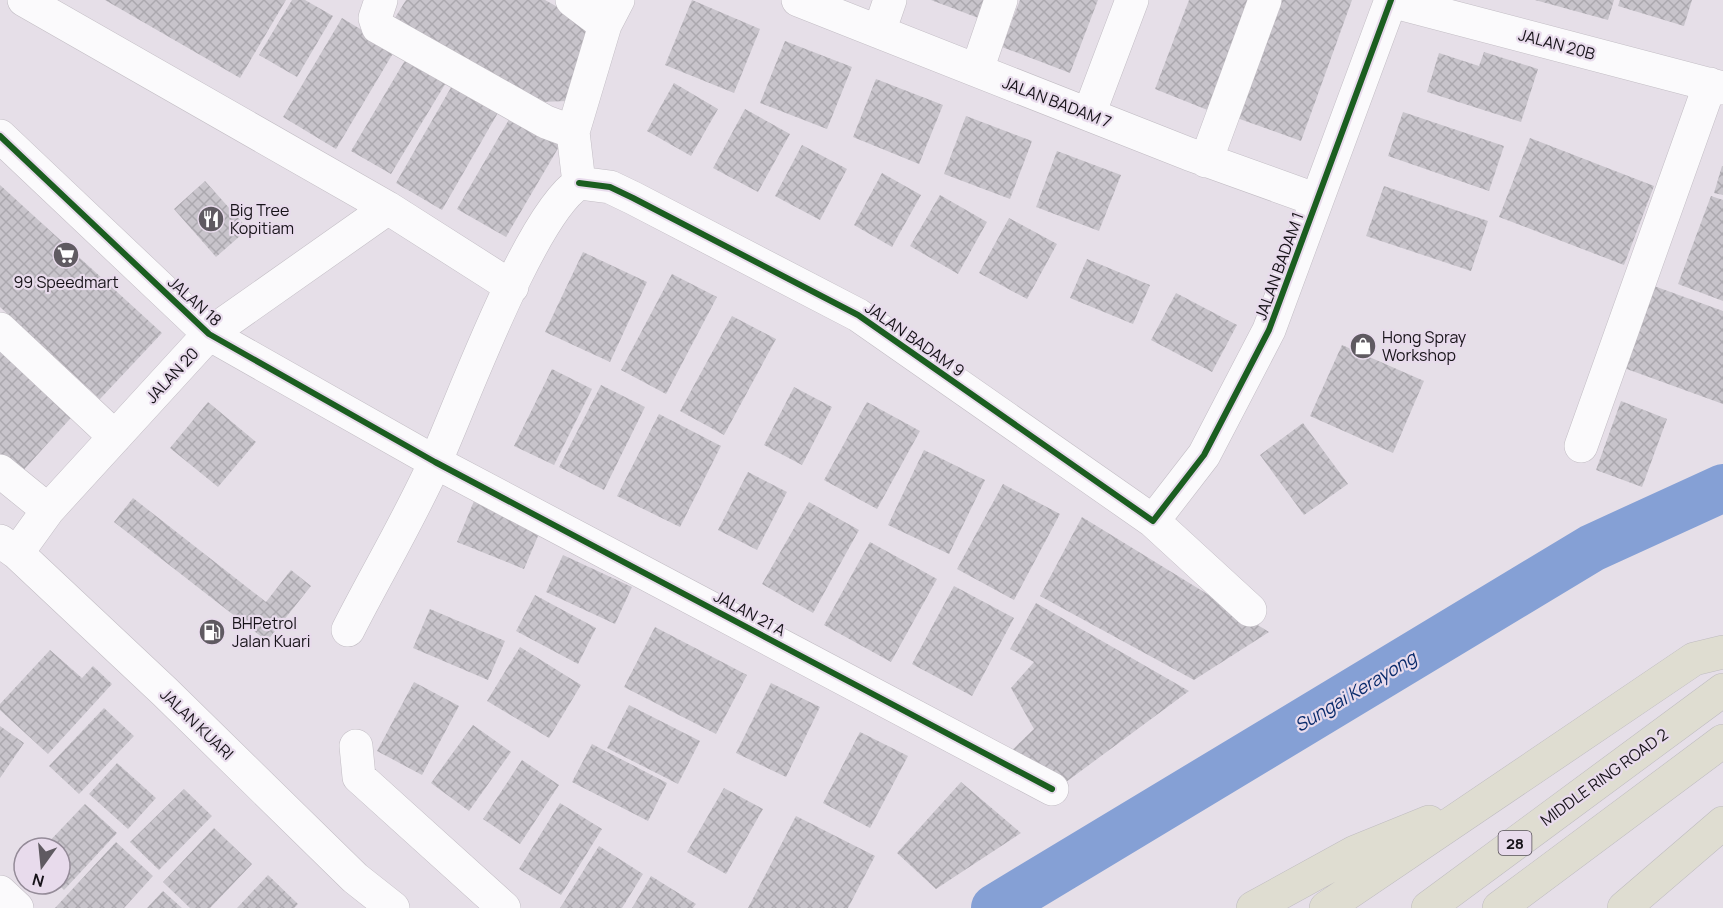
<svg xmlns="http://www.w3.org/2000/svg" width="1723" height="908" font-family="Manrope,sans-serif">
<defs>
<pattern id="building-cross-hatch" width="8" height="8" patternUnits="userSpaceOnUse" patternTransform="scale(1.5)"><rect width="8" height="8" fill="#c8c4cb"/><path d="M0 0l8 8M0 8l8-8" fill="none" stroke="#aba8ae"/></pattern>
</defs>
<rect width="100%" height="100%" fill="#e6dfe8"/>
<g fill="none" stroke-linecap="round" stroke-linejoin="round">
<path stroke="#85a0d5" stroke-width="48" d="M995,908L1592,548L1723,488"/>
</g>
<path fill="url(#building-cross-hatch)" d="M105,0H286L240,78Z
M292,0H305L333,16L297,77L259,55Z
M406,0H545L581,20L594,40L567,101L541,102L393,21Z
M692,0L760,29L734,93L665,65Z
M931,0H988L981,19Z
M1020,0H1098L1070,73L1002,47Z
M1189,0H1252L1210,111L1155,89Z
M1279,0H1352L1301,141L1237,118Z
M1535,0H1614L1608,20Z
M1620,0H1692L1684,26L1618,6Z
M342,18L395,50L336,149L283,117Z
M785,41L852,67L827,129L760,103Z
M1484,52L1538,69L1521,122L1427,92L1439,53L1479,66Z
M407,57L447,81L391,174L351,151Z
M876,79L943,105L919,164L853,137Z
M674,83L718,109L691,156L647,131Z
M453,84L499,111L442,210L396,183Z
M745,109L790,134L758,192L713,168Z
M1403,112L1504,146L1489,191L1388,156Z
M511,116L560,145L506,237L457,209Z
M966,116L1032,141L1010,199L944,174Z
M1530,138L1654,186L1624,265L1499,217Z
M802,145L847,169L820,220L775,196Z
M1057,151L1121,175L1099,231L1036,207Z
M1722,166H1723V195L1714,193Z
M882,173L921,195L892,247L854,225Z
M205,181L248,229L216,257L174,209Z
M0,185L162,333L100,399L0,307Z
M1384,186L1488,221L1471,271L1366,236Z
M940,195L987,222L958,274L910,246Z
M1711,196L1723,200V301L1678,284Z
M1009,218L1057,244L1027,299L979,273Z
M583,252L647,282L610,362L545,332Z
M1087,259L1150,285L1133,324L1070,298Z
M672,274L717,297L666,394L621,370Z
M1654,286L1723,311V404L1624,368Z
M1176,293L1237,325L1212,372L1151,340Z
M732,316L776,339L724,435L680,411Z
M0,338L79,409L19,475L0,457Z
M1342,345L1424,381L1393,453L1310,416Z
M552,369L592,389L554,465L514,446Z
M601,385L645,407L604,490L559,467Z
M794,387L832,407L802,465L764,445Z
M1621,401L1667,419L1642,487L1596,470Z
M208,402L256,442L218,487L170,448Z
M867,402L920,431L877,509L824,480Z
M659,414L721,446L680,527L617,496Z
M1303,423L1348,484L1304,515L1260,455Z
M924,450L985,480L949,554L888,525Z
M748,472L787,492L757,550L718,530Z
M1003,484L1060,514L1014,600L957,569Z
M133,498L266,602L291,570L311,586L267,641L114,522Z
M474,501L541,529L524,569L457,542Z
M809,502L859,530L813,613L762,584Z
M1082,517L1269,632L1194,680L1040,596Z
M870,542L937,579L891,662L824,625Z
M563,555L632,587L615,624L546,592Z
M954,586L1014,618L972,696L912,664Z
M535,595L596,628L578,664L516,631Z
M1036,603L1189,691L1066,782L1008,754L1034,729L1011,688L1034,662L1010,649Z
M430,609L505,641L488,680L413,648Z
M655,627L747,675L716,734L624,687Z
M520,647L581,685L549,738L487,701Z
M50,650L82,678L93,666L112,684L48,754L0,710V704Z
M414,682L459,706L422,775L377,751Z
M771,683L820,707L786,777L736,753Z
M629,705L700,741L678,784L607,748Z
M104,708L134,736L79,794L49,766Z
M473,725L511,752L469,811L431,783Z
M0,726L24,743L0,778Z
M860,732L908,756L870,828L823,803Z
M592,744L667,783L648,821L572,782Z
M522,760L559,785L520,844L483,819Z
M117,763L156,798L128,829L89,794Z
M961,782L1021,833L936,889L897,853Z
M724,788L763,809L726,874L687,852Z
M184,789L212,816L159,870L130,842Z
M560,803L602,829L561,895L519,869Z
M85,804L117,833L64,890L58,884H60V848H43Z
M796,816L875,856L848,908H748Z
M214,828L252,864L210,908H190L163,882Z
M116,842L153,876L124,908H55Z
M599,846L643,874L622,908H560Z
M268,875L298,904L294,908H237Z
M651,876L696,904L693,908H632Z
M163,891L182,908H147Z"/>
<g fill="none" stroke-linecap="round" stroke-linejoin="round">
<defs>
<path id="minor" d="M24,0L388,208L512,287
M381,0L375,18L378,27L546,122L573,132
M572,0L605,25
M798,0L1189,154L1317,200
M1391,1L1723,88
M879,32L890,0
M977,70L1001,0
M1089,114L1132,0
M0,136L209,334L435,462L1052,789
M1206,161L1265,0
M579,183L610,187L633,198L858,315L1153,521L1250,610
M0,329L115,437
M1581,446L1710,84
M0,471L48,510
M1153,521L1204,455L1269,330L1391,0
M0,541L17,553L165,692L355,878L393,908
M17,553L48,510L209,334L388,208
M348,630C377,573 410,518 436,460C463,400 530,215 579,183L573,132L605,25L618,0
M356,746L359,777L504,908
M0,892L17,908"/>
<path id="highway" d="M1253,908L1355,852L1429,822
M1326,908L1694,659L1723,652
M1428,908L1723,690
M1499,908L1723,741
M1624,908L1723,823"/>
</defs>
<use href="#minor" stroke="#c2bdc4" stroke-width="34"/>
<use href="#highway" stroke="#bfbcc0" stroke-width="34"/>
<use href="#minor" stroke="#fbfafc" stroke-width="33"/>
<use href="#highway" stroke="#dfddd1" stroke-width="33"/>
<defs>
<path id="cycleway" d="M0,136L209,334L435,462L1052,789
M579,183L610,187L633,198L858,315L1153,521L1204,455L1269,330L1391,0"/>
</defs>
<use href="#cycleway" stroke="#e8dbec" stroke-width="10"/>
<use href="#cycleway" stroke="#1b5e20" stroke-width="6"/>
</g>
<defs>
<symbol id="restaurant-disc" viewBox="-11 -11 22 22"><circle r="9.5" fill="#5f5a61" stroke="#e8dbec"/><path d="M-5-6h1v4h1v-4h1v4h1v-4h1v5L-1.5 .5V6h-2V.5L-5-1ZM5-6V6H3V1.5H1.5Q1.5-4 5-6Z" fill="#fff"/></symbol>
<symbol id="supermarket-disc" viewBox="-11 -11 22 22"><circle r="9.5" fill="#5f5a61" stroke="#e8dbec"/><path d="M-6-5.5h2.5l.6 2H6L4.5 2H-2.5L-4.4-4H-6ZM-1.5 3.2a1.3 1.3 0 1 0 .1 0ZM3 3.2a1.3 1.3 0 1 0 .1 0Z" fill="#fff"/></symbol>
<symbol id="shop-disc" viewBox="-11 -11 22 22"><circle r="9.5" fill="#5f5a61" stroke="#e8dbec"/><path d="M-5-2.5h2.3a2.7 3.5 0 0 1 5.4 0H5L5.5 6h-11ZM-1.5-2.5h3a1.5 2.3 0 0 0-3 0Z" fill="#fff"/></symbol>
<symbol id="fuel-disc" viewBox="-11 -11 22 22"><circle r="9.5" fill="#5f5a61" stroke="#e8dbec"/><path d="M-5.5-6h7V0h2V4h1.3V-2.5L3-4.5l.8-.8L6-3V5H2.5V1h-1V6h-7ZM-4.2-4.7v3.2H.2V-4.7Z" fill="#fff"/></symbol>
</defs>
<g fill-rule="evenodd">
<use href="#restaurant-disc" x="196" y="204" width="30" height="30"/>
<use href="#supermarket-disc" x="51" y="240" width="30" height="30"/>
<use href="#shop-disc" x="1348" y="331" width="30" height="30"/>
<use href="#fuel-disc" x="197" y="617" width="30" height="30"/>
</g>
<g text-anchor="middle" dominant-baseline="central" stroke-width="4.5" stroke-linejoin="round" paint-order="stroke">
<rect fill="#e8dbec" stroke="#564f58" stroke-width="1.5" x="1498.5" y="831" width="33" height="24" rx="4.5"/>
<g font-size="15" font-weight="bold" fill="#171319">
<text x="1515" y="843">28</text>
</g>
<g font-size="16" fill="#171319" stroke="#e8dbec">
<text transform="translate(1557 44) rotate(15)">JALAN 20B</text>
<text transform="translate(1057 102) rotate(21)">JALAN BADAM 7</text>
<text transform="translate(1279 266) rotate(-70)">JALAN BADAM 1</text>
<text transform="translate(195 301) rotate(42)">JALAN 18</text>
<text transform="translate(915 339) rotate(35)">JALAN BADAM 9</text>
<text transform="translate(172 375) rotate(-47)">JALAN 20</text>
<text transform="translate(750 613) rotate(28)">JALAN 21 A</text>
<text transform="translate(197 724) rotate(44)">JALAN KUARI</text>
<text transform="translate(1604 777) rotate(-36)">MIDDLE RING ROAD 2</text>
</g>
<g font-size="16" fill="#171319" stroke="#e8dbec" text-anchor="start">
<text x="230" y="210">Big Tree<tspan x="230" dy="18">Kopitiam</tspan></text>
<text x="66" y="282" text-anchor="middle">99 Speedmart</text>
<text x="1382" y="337">Hong Spray<tspan x="1382" dy="18">Workshop</tspan></text>
<text x="232" y="623">BHPetrol<tspan x="232" dy="18">Jalan Kuari</tspan></text>
</g>
<g font-size="18" font-style="italic" fill="#092b6c" stroke="#e8dbec">
<text transform="translate(1355 691) rotate(-31)">Sungai Kerayong</text>
</g>
</g>
<g transform="translate(42 866) rotate(195)"><circle r="28" fill="#e8dbec" stroke="#948b98" stroke-width="1.5"/>
<path d="M0-4.5L10 22L0 15L-10 22Z" fill="#5f5a61"/>
<text y="-9" font-size="16" font-weight="bold" text-anchor="middle" fill="#171319">N</text>
</g>
</svg>
